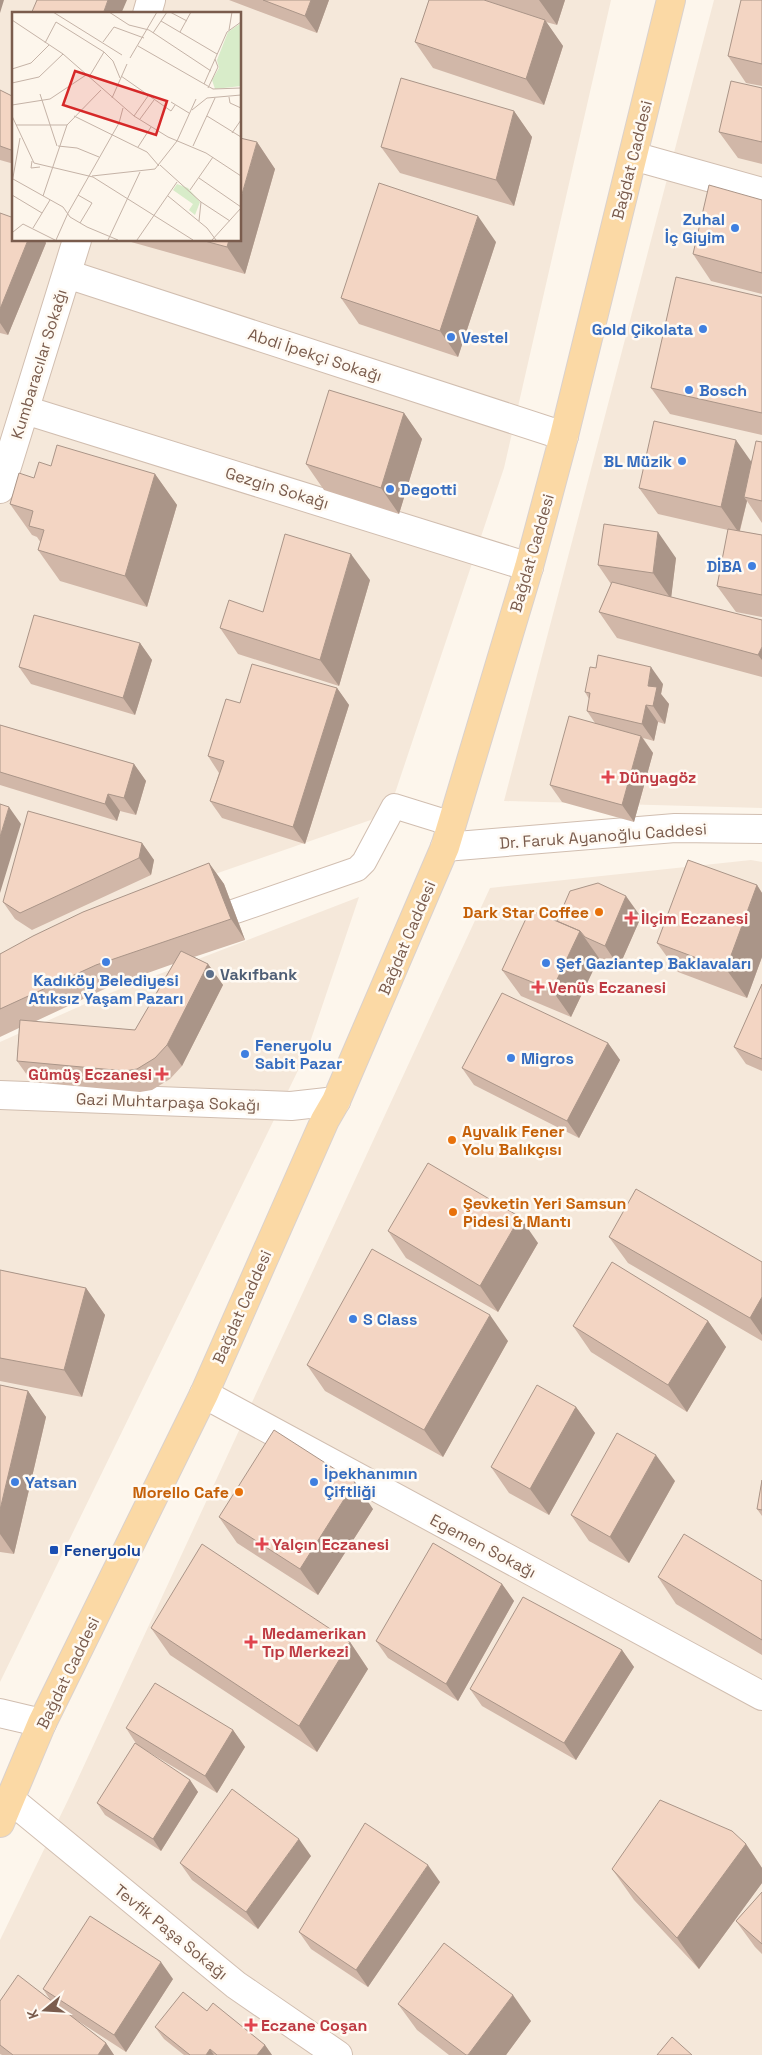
<svg xmlns="http://www.w3.org/2000/svg" width="762" height="2055" font-family="'Space Grotesk',sans-serif">
<rect width="100%" height="100%" fill="#fdf6ec"/>
<path fill="#f5e8da" fill-rule="evenodd" d="M0,0H611L504,468L388,814L123,906L0,970ZM14,14H240V240H14Z
M714,0H762V808L504,801Z
M751,860L762,862V2055H0V1940L69,1798L490,888Z
M359,897L306,1054L0,1682V1042L105,995Z"/>
<g fill="none" stroke-linecap="round" stroke-linejoin="round">
<defs>
<path id="pedestrian" d="M204,922L357,869L364,862L394,806L452,824"/>
<path id="minor" d="M147,14L151,0
M633,156L762,192
M67,274L564,436
M25,410L529,567
M0,489L77,240
M0,1095L291,1106L336,1101
M204,1394L762,1696
M0,1713L42,1723
M11,1800L236,1985L338,2055"/>
<path id="tertiary" d="M445,847L675,828L762,829"/>
<path id="primary" d="M0,1823L42,1723L204,1394L325,1120L336,1101L445,847L529,567L564,436L671,0"/>
</defs>
<use href="#pedestrian" stroke="#d1beb0" stroke-width="26"/>
<use href="#minor" stroke="#d1beb0" stroke-width="30"/>
<use href="#tertiary" stroke="#d1beb0" stroke-width="30"/>
<use href="#primary" stroke="#dad1cd" stroke-width="30"/>
<use href="#pedestrian" stroke="#fff" stroke-width="24"/>
<use href="#minor" stroke="#fff" stroke-width="28"/>
<use href="#tertiary" stroke="#fff" stroke-width="28"/>
<use href="#primary" stroke="#fbd9a5" stroke-width="28"/>
</g>
<path fill="#d1b7a8" fill-rule="evenodd" d="M229,0H329L317,33Z
M429,0H565L557,25L546,22L563,46L544,105L433,68L415,42Z
M762,0V86L746,83L728,56Z
M762,88V164L738,158L719,132Z
M0,90L14,97V164L0,160Z
M514,111L532,137L514,206L400,173L381,147Z
M257,142L275,169L245,274L124,240H240Z
M762,200V294L711,281L693,254Z
M0,213L14,240H44L46,243L8,335L0,333Z
M496,242L458,357L359,324L341,298Z
M762,297V435L670,414L651,388Z
M404,413L422,439L399,514L324,490L306,464Z
M762,442V523L747,501L740,531L762,535V617L736,612L717,586L728,530L658,514L639,488L751,461Z
M51,466L155,474L177,505L147,607L60,581L38,550L41,543L37,537L32,535L10,504L34,478Z
M676,558L671,597L762,620V677L617,638L599,612L611,584L598,565Z
M370,580L339,686L238,654L220,628L263,612Z
M140,643L152,660L135,715L31,684L19,667Z
M663,684L661,694L669,704L665,724L658,722L654,741L643,738L653,753L634,822L562,802L550,785L595,723L587,711L589,699L585,692Z
M337,688L349,705L305,844L222,818L210,801L219,773L208,756L240,703Z
M0,725L134,764L146,781L136,815L120,811L117,821L0,785Z
M142,843L154,860L151,875L32,930L15,919L3,902Z
M209,863L224,884L245,940L194,957L208,964L223,985L182,1066L170,1079L152,1090L140,1092L32,1082L17,1061L19,1028L0,1037V954ZM173,964L135,1030L34,1022L111,986Z
M757,885L762,893V957L747,998L678,972L657,943Z
M641,917L619,967L599,958L571,1017L521,996L502,970L557,921Z
M762,984V1071L746,1064L734,1047Z
M608,1043L620,1060L579,1138L474,1085L462,1068Z
M388,1231L538,1243L498,1312L406,1258Z
M609,1237L762,1262V1341L628,1263Z
M0,1270L86,1288L105,1315L82,1397L0,1381Z
M708,1321L726,1347L687,1412L591,1352L573,1326Z
M508,1341L443,1457L325,1391L307,1365Z
M0,1385L28,1391L46,1417L14,1554L0,1552Z
M576,1407L595,1433L549,1515L509,1493L491,1467Z
M762,1480V1516L757,1509Z
M675,1481L629,1563L589,1541L571,1515Z
M373,1509L318,1595L237,1543L219,1517Z
M658,1577L762,1581V1655L676,1604Z
M502,1584L514,1601L458,1701L388,1658L376,1641Z
M151,1628L350,1642L368,1669L317,1752L170,1655Z
M622,1650L634,1667L576,1760L482,1706L470,1689Z
M126,1728L233,1730L245,1747L217,1793L137,1745Z
M190,1780L198,1792L161,1851L105,1815L97,1803Z
M746,1844L762,1868V1883L699,1969L634,1900L612,1869Z
M311,1856L258,1929L192,1880L180,1863Z
M440,1882L368,1987L311,1949L299,1932Z
M762,1892V1954L755,1947L736,1921Z
M173,1979L126,2052L75,2019L106,2043L114,2055H2L0,2054V2001H51L43,1989Z
M398,2004L531,2021L506,2055H449L417,2030Z
M207,2011L265,2045L272,2055H184L164,2039L155,2027Z"/>
<path fill="#aa9588" d="M0,0H4L0,13Z
M108,0H127L121,14H103Z
M311,0H329L317,33L305,16Z
M539,0H565L557,25Z
M545,20L563,46L544,105L526,79Z
M514,111L532,137L514,206L496,180Z
M257,142L275,169L245,274L227,247L229,240H240V201Z
M478,216L496,242L458,357L440,331Z
M28,240H44L46,243L8,335L0,323V309Z
M404,413L422,439L399,514L381,488Z
M736,440L755,467L744,497L747,501L739,533L721,507Z
M155,474L177,505L147,607L125,576Z
M658,532L676,558L671,599L653,573Z
M351,554L370,580L339,686L320,660Z
M140,643L152,660L135,715L123,698Z
M762,647V660L758,655Z
M651,667L663,684L661,694L669,704L665,724L653,706L648,686Z
M337,688L349,705L305,844L293,827Z
M646,705L658,722L654,741L642,724Z
M641,736L653,753L634,822L622,805Z
M134,764L146,781L136,815L124,798Z
M108,794L120,811L117,821L105,804Z
M9,807L21,824L0,893V837Z
M142,843L154,860L151,875L139,858Z
M209,863L224,884L245,940L231,919Z
M757,885L762,893V957L747,998L726,969Z
M626,896L641,917L619,967L605,946Z
M580,931L599,958L571,1017L552,990Z
M208,964L223,985L182,1066L167,1045Z
M608,1043L620,1060L579,1138L567,1121Z
M520,1217L538,1243L498,1312L480,1286Z
M86,1288L105,1315L82,1397L64,1370Z
M762,1297V1335L750,1318Z
M490,1315L508,1341L443,1457L424,1430Z
M708,1321L726,1347L687,1412L668,1385Z
M28,1391L46,1417L14,1554L0,1534V1510Z
M576,1407L595,1433L549,1515L530,1489Z
M656,1455L675,1481L629,1563L610,1537Z
M355,1482L373,1509L318,1595L300,1569Z
M502,1584L514,1601L458,1701L446,1684Z
M350,1642L368,1669L317,1752L299,1726Z
M622,1650L634,1667L576,1760L564,1743Z
M233,1730L245,1747L217,1793L205,1776Z
M190,1780L198,1792L161,1851L153,1839Z
M299,1839L311,1856L258,1929L246,1912Z
M746,1844L762,1868V1883L699,1969L677,1938Z
M428,1865L440,1882L368,1987L356,1970Z
M161,1962L173,1979L126,2052L114,2035Z
M513,1995L531,2021L506,2055H468Z
M106,2043L114,2055H98Z
M265,2045L272,2055H257Z
M210,2049L214,2055H206Z"/>
<path fill="#f3d5c3" stroke="#aa9588" d="M37,0H108L103,14H31Z
M263,0H311L305,16Z
M429,0H484L545,20L526,79L415,42Z
M741,0H762V64L728,56Z
M401,78L514,111L496,180L381,147Z
M731,81L762,88V142L719,132Z
M0,90L14,97V151L0,146Z
M240,138L257,142L240,201Z
M379,183L478,216L440,331L341,298Z
M709,185L762,200V273L693,254Z
M0,213L14,218V240H28L0,309Z
M201,240H229L227,247Z
M676,277L762,297V413L651,388Z
M329,390L404,413L381,488L306,464Z
M654,421L736,440L721,507L639,488Z
M756,441L762,442V501L744,497Z
M57,445L155,474L125,576L38,550L44,530L29,526L33,511L10,504L19,473L34,478L39,462L51,466Z
M604,524L658,532L653,573L598,565Z
M728,529L762,535V595L717,586Z
M285,534L351,554L320,660L220,628L229,600L263,612Z
M612,582L762,620V647L758,655L599,612Z
M34,615L140,643L123,698L19,667Z
M598,655L651,667L648,686L657,687L653,706L646,705L642,724L587,711L590,693L585,692L590,667L596,668Z
M252,664L337,688L293,827L210,801L224,761L208,756L226,699L240,703Z
M569,716L641,736L622,805L550,785Z
M0,725L134,764L124,798L108,794L105,804L0,772Z
M0,804L9,807L0,837Z
M28,811L142,843L139,858L20,913L3,902Z
M688,860L757,885L726,969L657,943Z
M209,863L231,919L96,965L0,1009V954L33,936L83,912Z
M598,883L626,896L605,946L585,937L580,931L557,921L570,891Z
M530,910L580,931L552,990L502,970Z
M181,951L208,964L167,1045L155,1058L137,1069L125,1071L17,1061L20,1020L135,1030Z
M762,984V1059L734,1047Z
M502,993L608,1043L567,1121L462,1068Z
M428,1163L520,1217L480,1286L388,1231Z
M636,1189L762,1262V1297L750,1318L609,1237Z
M372,1249L490,1315L424,1430L307,1365Z
M612,1262L708,1321L668,1385L573,1326Z
M0,1270L86,1288L64,1370L0,1358Z
M0,1385L28,1391L0,1510Z
M537,1385L576,1407L530,1489L491,1467Z
M274,1430L355,1482L300,1569L219,1517Z
M617,1433L656,1455L610,1537L571,1515Z
M762,1480V1510L757,1509Z
M684,1534L762,1581V1640L658,1577Z
M433,1543L502,1584L446,1684L376,1641Z
M202,1544L350,1642L299,1726L151,1628Z
M523,1597L622,1650L564,1743L470,1689Z
M155,1683L233,1730L205,1776L126,1728Z
M135,1743L190,1780L153,1839L97,1803Z
M232,1789L299,1839L246,1912L180,1863Z
M660,1800L732,1831L746,1844L677,1938L612,1869Z
M365,1823L428,1865L356,1970L299,1932Z
M762,1892V1944L736,1921Z
M90,1916L161,1962L114,2035L43,1989Z
M444,1943L513,1995L468,2055H466L398,2004Z
M18,1975L106,2043L98,2055H13L0,2045V2001Z
M183,1992L207,2011L213,2003L265,2045L257,2055H217L210,2049L206,2055H190L155,2027Z
M672,2037L692,2055H657Z"/>
<g fill="#3f7fe0" stroke="#fffaf3" stroke-width="2">
<circle cx="735" cy="228" r="5"/>
<circle cx="703" cy="329" r="5"/>
<circle cx="451" cy="337" r="5"/>
<circle cx="689" cy="390" r="5"/>
<circle cx="682" cy="461" r="5"/>
<circle cx="390" cy="489" r="5"/>
<circle cx="752" cy="566" r="5"/>
<circle cx="106" cy="962" r="5"/>
<circle cx="546" cy="963" r="5"/>
<circle cx="245" cy="1054" r="5"/>
<circle cx="511" cy="1058" r="5"/>
<circle cx="353" cy="1319" r="5"/>
<circle cx="15" cy="1482" r="5"/>
<circle cx="314" cy="1482" r="5"/>
</g>
<g fill="#e0444e" stroke="#fffaf3" stroke-width="2">
<path d="M605.5 769.5h5v5h5v5h-5v5h-5v-5h-5v-5h5z"/>
<path d="M628.5 910.5h5v5h5v5h-5v5h-5v-5h-5v-5h5z"/>
<path d="M535.5 979.5h5v5h5v5h-5v5h-5v-5h-5v-5h5z"/>
<path d="M159.5 1066.5h5v5h5v5h-5v5h-5v-5h-5v-5h5z"/>
<path d="M259.5 1536.5h5v5h5v5h-5v5h-5v-5h-5v-5h5z"/>
<path d="M248.5 1634.5h5v5h5v5h-5v5h-5v-5h-5v-5h5z"/>
<path d="M248.5 2017.5h5v5h5v5h-5v5h-5v-5h-5v-5h5z"/>
</g>
<g fill="#e8710a" stroke="#fffaf3" stroke-width="2">
<circle cx="599" cy="912" r="5"/>
<circle cx="452" cy="1140" r="5"/>
<circle cx="453" cy="1212" r="5"/>
<circle cx="239" cy="1492" r="5"/>
</g>
<circle fill="#5c6f8a" stroke="#fffaf3" stroke-width="2" cx="210" cy="974" r="5"/>
<rect fill="#1a4fb4" stroke="#fffaf3" stroke-width="2" x="49" y="1545" width="10" height="10" rx="2.5"/>
<g text-anchor="middle" dominant-baseline="central" stroke-width="5" stroke-linejoin="round" paint-order="stroke">
<g font-size="16" fill="#7a5c4d" stroke="#fffaf3">
<text transform="translate(632 160) rotate(-76)">Bağdat Caddesi</text>
<text transform="translate(315 355) rotate(18)">Abdi İpekçi Sokağı</text>
<text transform="translate(39 364) rotate(-73)">Kumbaracılar Sokağı</text>
<text transform="translate(277 488) rotate(17)">Gezgin Sokağı</text>
<text transform="translate(532 553) rotate(-74)">Bağdat Caddesi</text>
<text transform="translate(603 836) rotate(-4)">Dr. Faruk Ayanoğlu Caddesi</text>
<text transform="translate(407 938) rotate(-67)">Bağdat Caddesi</text>
<text transform="translate(168 1102) rotate(2)">Gazi Muhtarpaşa Sokağı</text>
<text transform="translate(242 1307) rotate(-66)">Bağdat Caddesi</text>
<text transform="translate(483 1546) rotate(28)">Egemen Sokağı</text>
<text transform="translate(68 1673) rotate(-64)">Bağdat Caddesi</text>
<text transform="translate(171 1932) rotate(39)">Tevfik Paşa Sokağı</text>
</g>
<g font-size="16" font-weight="bold" fill="#366cbe" stroke="#fffaf3" text-anchor="start">
<text x="725" y="219" text-anchor="end">Zuhal<tspan x="725" dy="18">İç Giyim</tspan></text>
<text x="693" y="329" text-anchor="end">Gold Çikolata</text>
<text x="461" y="337">Vestel</text>
<text x="699" y="390">Bosch</text>
<text x="672" y="461" text-anchor="end">BL Müzik</text>
<text x="400" y="489">Degotti</text>
<text x="742" y="566" text-anchor="end">DİBA</text>
<text x="556" y="963">Şef Gaziantep Baklavaları</text>
<text x="106" y="980" text-anchor="middle">Kadıköy Belediyesi<tspan x="106" dy="18">Atıksız Yaşam Pazarı</tspan></text>
<text x="255" y="1045">Feneryolu<tspan x="255" dy="18">Sabit Pazar</tspan></text>
<text x="521" y="1058">Migros</text>
<text x="363" y="1319">S Class</text>
<text x="324" y="1473">İpekhanımın<tspan x="324" dy="18">Çiftliği</tspan></text>
<text x="25" y="1482">Yatsan</text>
</g>
<g font-size="16" font-weight="bold" fill="#be3a42" stroke="#fffaf3" text-anchor="start">
<text x="619" y="777">Dünyagöz</text>
<text x="641" y="918">İlçim Eczanesi</text>
<text x="548" y="987">Venüs Eczanesi</text>
<text x="152" y="1074" text-anchor="end">Gümüş Eczanesi</text>
<text x="272" y="1544">Yalçın Eczanesi</text>
<text x="262" y="1633">Medamerikan<tspan x="262" dy="18">Tıp Merkezi</tspan></text>
<text x="261" y="2025">Eczane Coşan</text>
</g>
<g font-size="16" font-weight="bold" fill="#c56008" stroke="#fffaf3" text-anchor="end">
<text x="589" y="912">Dark Star Coffee</text>
<text x="462" y="1131" text-anchor="start">Ayvalık Fener<tspan x="462" dy="18">Yolu Balıkçısı</tspan></text>
<text x="463" y="1203" text-anchor="start">Şevketin Yeri Samsun<tspan x="463" dy="18">Pidesi &amp; Mantı</tspan></text>
<text x="229" y="1492">Morello Cafe</text>
</g>
<g font-size="16" font-weight="bold" fill="#4e5e75" stroke="#fffaf3" text-anchor="start">
<text x="220" y="974">Vakıfbank</text>
</g>
<g font-size="16" font-weight="bold" fill="#164399" stroke="#fffaf3" text-anchor="start">
<text x="64" y="1550">Feneryolu</text>
</g>
</g>
<g transform="translate(12 12)">
<rect width="229" height="229" fill="#fdf6ec"/>
<path d="M229,11V74L203,77L200,68L207,56L205,48L216,20ZM165,172L176,176L188,190L183,203L177,198L181,192L161,178Z" fill="#d8ecc9"/>
<path fill="none" stroke="#c5b3a7" stroke-width="1" d="M41,0L110,43M97,0L117,13L137,18L199,59M158,0L175,9M0,8L51,42L122,104L156,125L194,141L229,164M149,9L205,42M217,18L220,0M168,20L179,0M141,21L155,0M91,30L102,15L132,26M33,31L44,10L92,40L101,49L108,66M126,34L201,77L229,76M118,46L145,0M0,57L19,51L37,33M109,64L159,99L163,93M77,65L92,40M0,71L27,65L51,42M192,72L215,20L229,10M196,76L206,55L203,47M28,82L45,134M217,85L218,91L229,96M100,86L115,52M159,90L177,101M0,93L38,87L74,63M180,98L195,86L229,83M0,104L22,151L81,165L181,228M62,104L135,140L147,154M122,104L136,84M195,104L229,125M128,107L142,88M4,113H55M220,121L229,108M165,129L184,87M46,134L65,136L87,145M181,134L203,86M126,135L139,115M20,149L19,156L28,155M148,153L189,190L218,209M80,164L143,157L165,129M187,166L229,195M1,167L51,195L58,205L75,215L106,228M0,171L8,126M178,178L201,145M0,183L30,201M66,183L80,191L68,211M31,184L55,113L89,78M156,184L195,216L204,228M187,209L189,190M21,216L38,188M1,220L11,212L43,228M44,228L56,201L107,111L111,96M96,228L128,160M125,228L165,170M200,228L229,196"/>
<path fill="#d62828" fill-opacity="0.15" stroke="#d62828" stroke-width="2.5" d="M63,59L155,89L144,123L51,93Z"/>
<rect width="229" height="229" fill="none" stroke="#7a5c4d" stroke-width="2.5"/>
</g>
<g transform="translate(45 2010) rotate(252)" stroke="#fffaf3" stroke-width="4" paint-order="stroke">
<path d="M0-4L9 19L0 12L-9 19Z" fill="#7a5c4d"/>
<text y="-8" font-size="14" font-weight="bold" text-anchor="middle" fill="#7a5c4d">K</text>
</g>
</svg>
